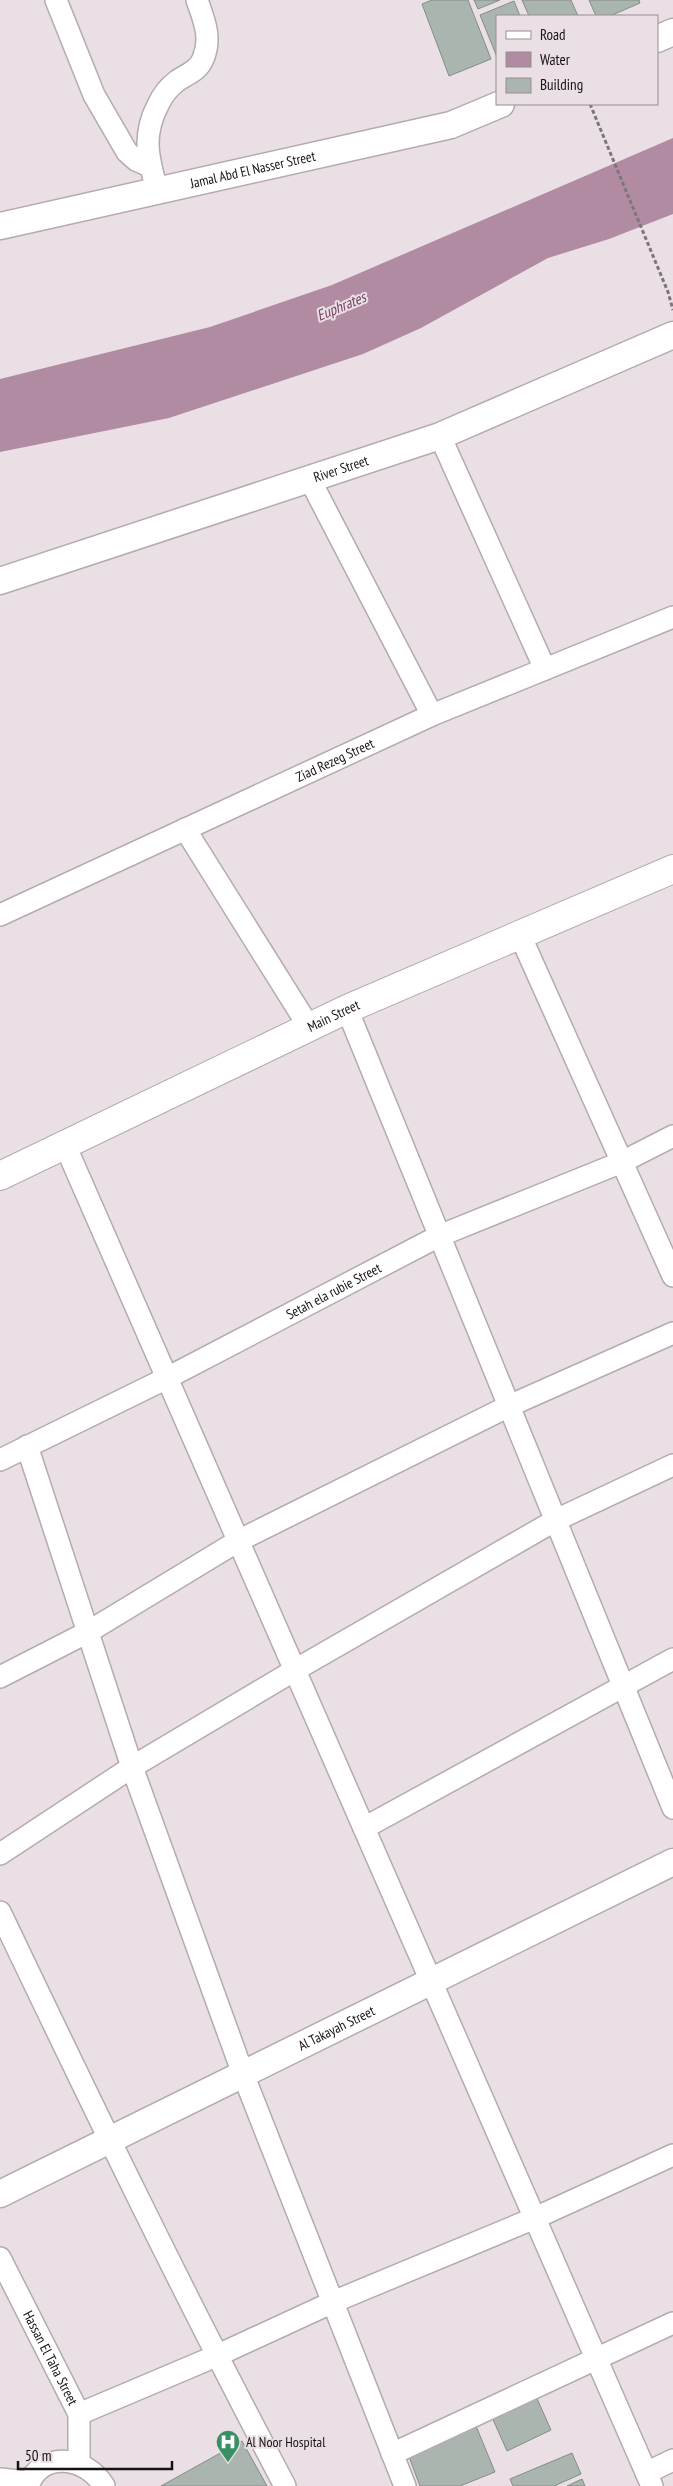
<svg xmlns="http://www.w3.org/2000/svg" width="673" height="2486" font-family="'PT Sans Narrow',sans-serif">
<rect width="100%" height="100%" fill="#eadfe5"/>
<path fill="#b18ba1" d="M673,138V214L609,239L548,258L421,328L363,354L169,418L0,452V379L210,327L332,285Z"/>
<path fill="#abb5af" stroke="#838d86" d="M432,0H468L491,59L449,76L422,4Z
M474,0H500L478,9Z
M522,0H571L578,16H529Z
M589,0H639L640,3L610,16H596Z
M514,1L520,16H497V57L480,15Z
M535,2394L551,2430L507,2451L491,2415Z
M476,2426L495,2472L460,2486H420L408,2454Z
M242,2441L267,2486H161Z
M572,2453L581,2474L554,2486H513L510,2479Z
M582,2479L585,2486H567Z"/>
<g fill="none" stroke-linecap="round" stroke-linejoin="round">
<defs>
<g id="minor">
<path d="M56,0L94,95L127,152L136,160L150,166"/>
<path d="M157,190C148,158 142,135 158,105C162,96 169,87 177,81C187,74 198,71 203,59C212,38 204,20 197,0"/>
<path d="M440,436L545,669"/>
<path d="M309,478L432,715"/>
<path d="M185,829L309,1027"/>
<path id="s1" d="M0,915L432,715L673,617"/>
<path d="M520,935L673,1276"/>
<path d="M347,1009L673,1808"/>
<path d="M65,1145L652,2486"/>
<path d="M27,1446L132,1767L243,2074L405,2486"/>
<path id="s2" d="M0,1460L167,1378L439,1236L622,1162L673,1136"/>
<path d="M0,1677L88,1632L238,1541L509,1406L673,1333"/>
<path d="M364,1828L673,1659"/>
<path d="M0,1854L132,1767L295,1670L556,1520L673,1465"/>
<path d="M0,1912C92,2105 185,2297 285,2486"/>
<path id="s3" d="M0,2258L79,2414V2463"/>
<path d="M79,2414L216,2356L333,2302L535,2218L673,2155"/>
<path d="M392,2454L673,2323"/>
<path d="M646,2473L673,2460"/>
<path d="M0,2479L29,2482"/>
<path d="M28,2486C41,2450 86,2456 104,2486"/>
</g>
<g id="tertiary">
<path d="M657,39L673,32"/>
<path id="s4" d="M0,226L451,125L501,104"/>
<path id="s5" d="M0,581L440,436L673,335"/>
<path id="s6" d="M0,2194L673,1862"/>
</g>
<g id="secondary">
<path id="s7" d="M0,1176L347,1009L673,869"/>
</g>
</defs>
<use href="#minor" stroke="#b4aab0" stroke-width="24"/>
<use href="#tertiary" stroke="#b4aab0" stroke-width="29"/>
<use href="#secondary" stroke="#b4aab0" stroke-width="30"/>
<path stroke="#7c7579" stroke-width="3" stroke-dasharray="4 2.5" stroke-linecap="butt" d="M590,104L668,292L673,310"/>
<use href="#minor" stroke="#fff" stroke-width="21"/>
<use href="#tertiary" stroke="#fff" stroke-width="26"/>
<use href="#secondary" stroke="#fff" stroke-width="28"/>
</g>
<defs>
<symbol id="hospital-pin" viewBox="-11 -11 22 30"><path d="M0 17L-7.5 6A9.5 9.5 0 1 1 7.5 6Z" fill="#399065" stroke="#eadfe5"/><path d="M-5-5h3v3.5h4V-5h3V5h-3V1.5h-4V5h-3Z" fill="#fff"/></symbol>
</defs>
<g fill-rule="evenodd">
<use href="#hospital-pin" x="214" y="2428" width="28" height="38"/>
</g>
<g text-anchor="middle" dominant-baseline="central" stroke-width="4" stroke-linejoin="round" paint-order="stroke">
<g font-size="14" fill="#161214" stroke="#eadfe5">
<text stroke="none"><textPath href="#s4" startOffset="259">Jamal Abd El Nasser Street</textPath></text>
<text stroke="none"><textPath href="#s5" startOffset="359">River Street</textPath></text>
<text stroke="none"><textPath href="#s1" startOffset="369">Ziad Rezeg Street</textPath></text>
<text stroke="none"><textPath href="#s7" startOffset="370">Main Street</textPath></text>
<text stroke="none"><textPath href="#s2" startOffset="374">Setah ela rubie Street</textPath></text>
<text stroke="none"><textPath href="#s6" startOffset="375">Al Takayah Street</textPath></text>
<text stroke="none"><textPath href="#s3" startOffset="112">Hassan El Taha Street</textPath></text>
</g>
<g font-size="14" fill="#161214" stroke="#eadfe5" text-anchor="start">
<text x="246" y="2442">Al Noor Hospital</text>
</g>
<g font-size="15" font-style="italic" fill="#754162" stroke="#eadfe5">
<text transform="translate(341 306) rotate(-23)">Euphrates</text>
</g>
</g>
<rect x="496" y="15" width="162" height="90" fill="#eadfe5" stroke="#958d91"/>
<rect x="506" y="31" width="25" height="8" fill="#ffffff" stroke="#958d91"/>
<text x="540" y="40" font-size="15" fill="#161214">Road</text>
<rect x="506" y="52" width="25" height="15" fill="#b18ba1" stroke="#958d91"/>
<text x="540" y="65" font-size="15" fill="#161214">Water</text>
<rect x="506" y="78" width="25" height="15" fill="#abb5af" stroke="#958d91"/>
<text x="540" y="90" font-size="15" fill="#161214">Building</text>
<path d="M18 2461v8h154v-8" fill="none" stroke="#161214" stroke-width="2.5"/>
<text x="25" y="2461" font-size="15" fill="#161214" stroke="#eadfe5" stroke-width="4" paint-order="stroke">50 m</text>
</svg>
